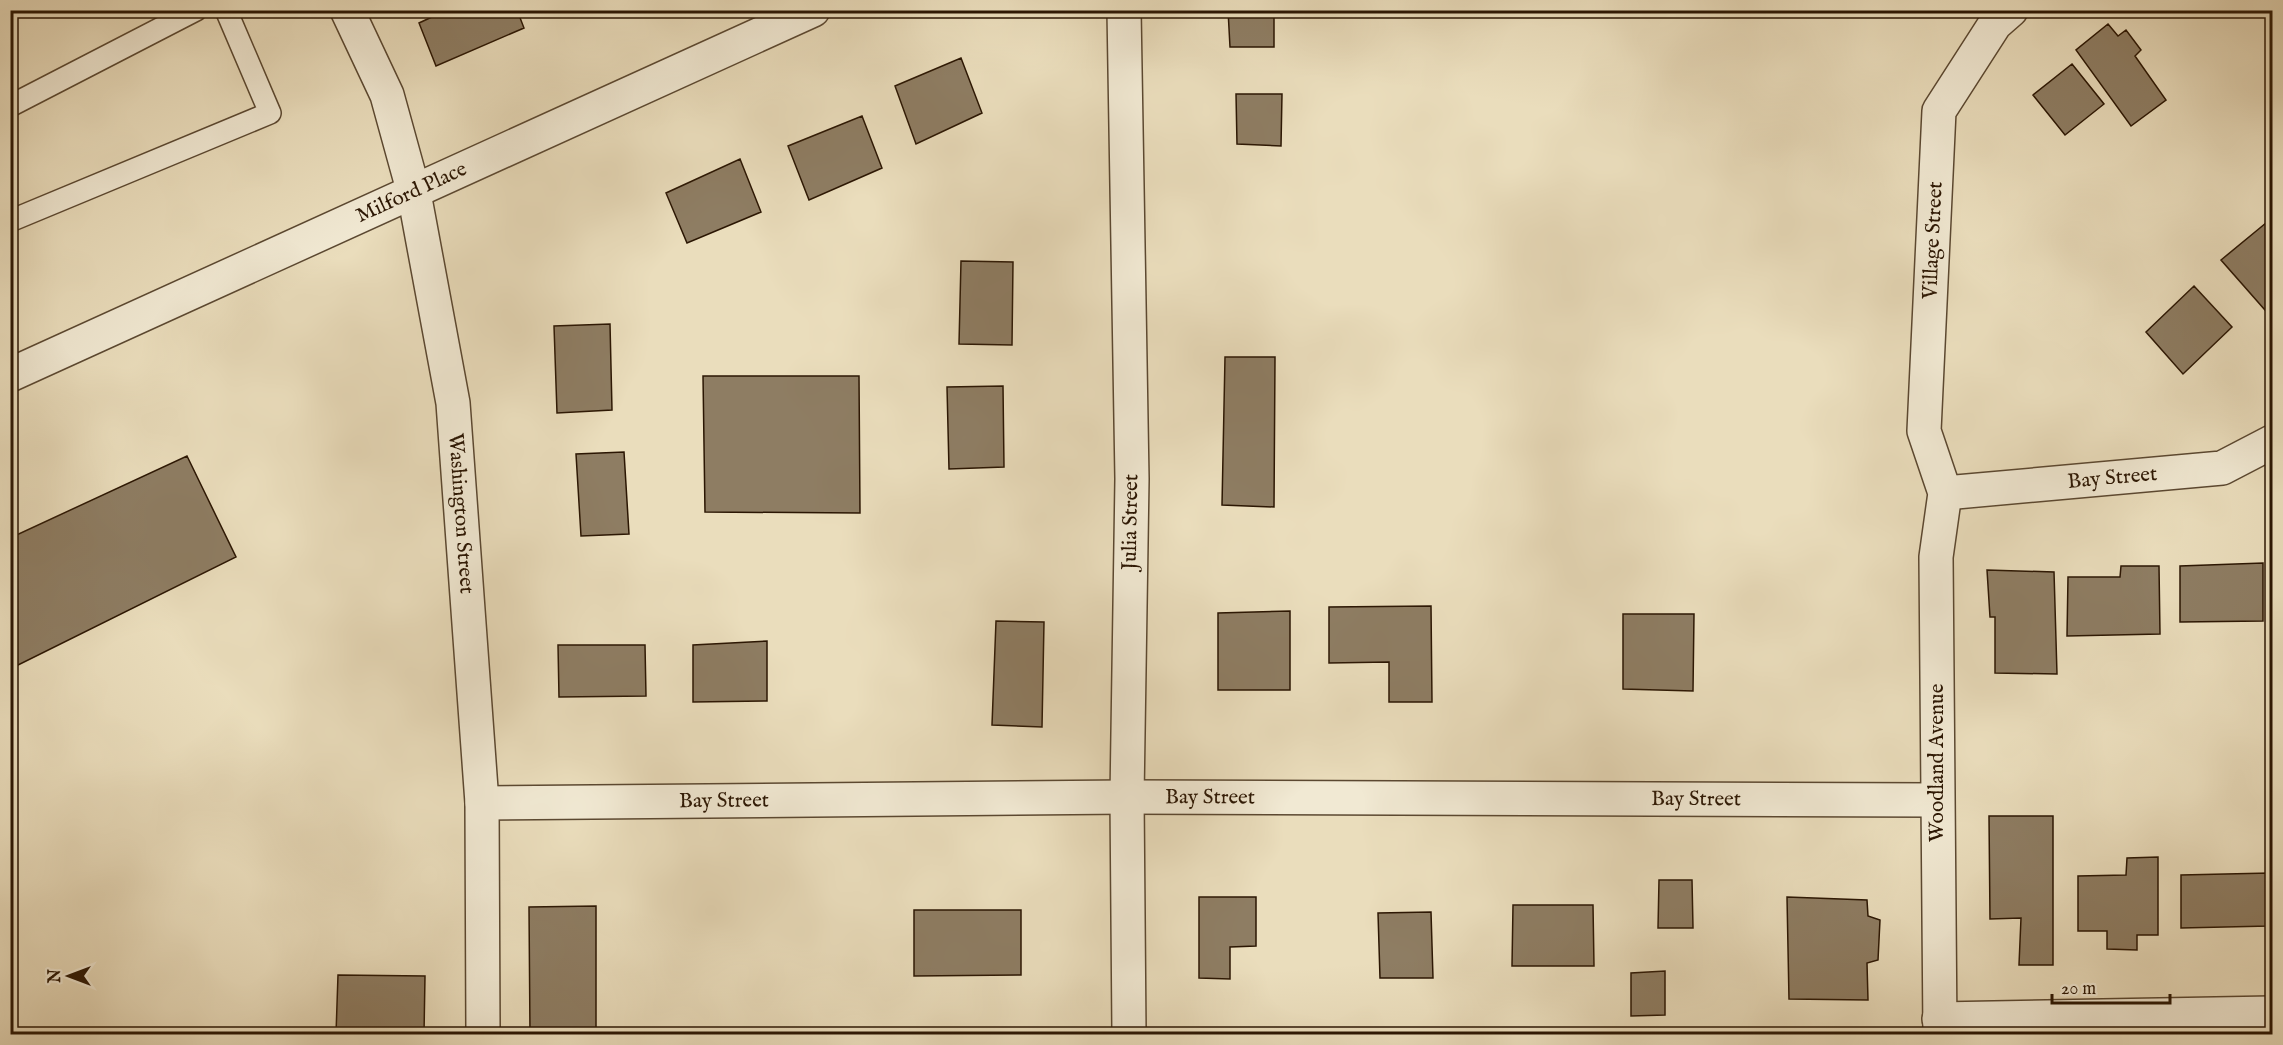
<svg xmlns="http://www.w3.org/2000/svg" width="2283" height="1045" font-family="'IM FELL English',serif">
<rect width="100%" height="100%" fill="#eaddbc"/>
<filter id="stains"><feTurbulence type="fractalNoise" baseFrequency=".00333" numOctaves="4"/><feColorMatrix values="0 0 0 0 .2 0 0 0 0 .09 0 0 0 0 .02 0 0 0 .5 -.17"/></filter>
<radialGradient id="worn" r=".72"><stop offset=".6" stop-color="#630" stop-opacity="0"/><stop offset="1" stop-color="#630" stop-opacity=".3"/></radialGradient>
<path fill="#8e7d63" stroke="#2b1603" stroke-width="1.5" d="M447,10H517L524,28L436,66L419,23Z
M1228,10H1274V47H1230Z
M2108,24L2118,36L2126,30L2141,50L2135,56L2166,100L2131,126L2076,50Z
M961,58L982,113L916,144L895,86Z
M2072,64L2104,104L2065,135L2033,95Z
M1236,94H1282L1281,146L1237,144Z
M862,116L882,168L809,200L788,146Z
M740,159L761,212L687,243L666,193Z
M2272,218V318L2221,260Z
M961,261L1013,262L1012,345L959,344Z
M2194,286L2232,327L2183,374L2146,332Z
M610,324L612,410L557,413L554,326Z
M1225,357H1275L1274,507L1222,505Z
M703,376H859L860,513L705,512Z
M1003,386L1004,467L949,469L947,387Z
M624,452L629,534L581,536L576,454Z
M187,456L236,557L10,669V538Z
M2263,563V621L2180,622V566Z
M2121,566H2159L2160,634L2067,636L2068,577H2120Z
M1987,570L2054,572L2057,674L1995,673V617H1990Z
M1431,606L1432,702H1389V662L1329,663V607Z
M1290,611V690H1218V613Z
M1623,614H1694L1693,691L1623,689Z
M996,621L1044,622L1042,727L992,725Z
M767,641V701L693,702V645Z
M558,645H645L646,696L559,697Z
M1989,816H2053V965H2019L2021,918L1990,919Z
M2158,857V935H2137V950L2107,949V931H2078V876L2126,875L2127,858Z
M2270,873L2269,926L2181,928V875Z
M1659,880H1692L1693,928H1658Z
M1199,897H1256V946L1230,947V979L1199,978Z
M1787,897L1867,900L1868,916L1880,920L1878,960L1867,963L1868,1000L1789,999Z
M1513,905H1593L1594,966H1512Z
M596,906V1034H530L529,907Z
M914,910H1021V975L914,976Z
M1431,912L1433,978H1380L1378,913Z
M1665,971V1015L1631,1016V973Z
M338,975L425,976L424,1034H336Z"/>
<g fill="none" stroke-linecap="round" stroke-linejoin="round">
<defs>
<path id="service" d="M10,106L196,10
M10,221L270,113L226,10"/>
<g id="minor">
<path id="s1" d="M347,10L387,95L414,193L453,403L482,803L483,1034"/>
<path d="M1124,10L1132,479L1127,797L1129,1034"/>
<path id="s2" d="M10,375L813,10"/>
<path id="s3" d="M1945,493L2222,468L2272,442"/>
<path id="s4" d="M482,803L1127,797L1937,800"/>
<path d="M1939,1019L2272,1013"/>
<path id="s5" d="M1940,1034L1936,557L1945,493L1924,431L1939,111L1995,24L2011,10"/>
</g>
</defs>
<use href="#service" stroke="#5b4831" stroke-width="24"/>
<use href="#minor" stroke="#5b4831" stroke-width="36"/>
<use href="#service" stroke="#f1e9d3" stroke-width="21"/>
<use href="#minor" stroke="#f1e9d3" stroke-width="33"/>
</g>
<g text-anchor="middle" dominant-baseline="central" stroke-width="4.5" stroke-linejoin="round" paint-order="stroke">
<g font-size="21" fill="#2b1603" stroke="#f1e9d3">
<text stroke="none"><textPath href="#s2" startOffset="441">Milford Place</textPath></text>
<text stroke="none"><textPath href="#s5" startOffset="798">Village Street</textPath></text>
<text stroke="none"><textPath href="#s3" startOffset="168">Bay Street</textPath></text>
<text stroke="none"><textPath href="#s1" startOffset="520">Washington Street</textPath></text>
<text transform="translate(1131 522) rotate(-89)">Julia Street</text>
<text transform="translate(1937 763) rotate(-90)">Woodland Avenue</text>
<text stroke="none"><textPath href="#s4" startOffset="728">Bay Street</textPath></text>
<text stroke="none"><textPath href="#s4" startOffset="1214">Bay Street</textPath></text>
<text stroke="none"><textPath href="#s4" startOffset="242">Bay Street</textPath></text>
</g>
</g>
<rect width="2283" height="1045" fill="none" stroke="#eaddbc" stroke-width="36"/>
<rect x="12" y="12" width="2259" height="1021" fill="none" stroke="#2b1603" stroke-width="3"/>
<rect x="18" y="18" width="2247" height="1009" fill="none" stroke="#2b1603" stroke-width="1.5"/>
<g transform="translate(69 976) rotate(270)" stroke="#f1e9d3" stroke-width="4.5" paint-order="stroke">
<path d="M0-4.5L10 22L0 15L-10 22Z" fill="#2b1603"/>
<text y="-9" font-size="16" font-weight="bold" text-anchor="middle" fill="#2b1603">N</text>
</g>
<path d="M2052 994v9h118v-9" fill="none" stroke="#2b1603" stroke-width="3"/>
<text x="2061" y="994" font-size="18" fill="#2b1603" stroke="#f1e9d3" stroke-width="4.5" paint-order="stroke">20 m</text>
<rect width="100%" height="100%" filter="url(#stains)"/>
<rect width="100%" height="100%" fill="url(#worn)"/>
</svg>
